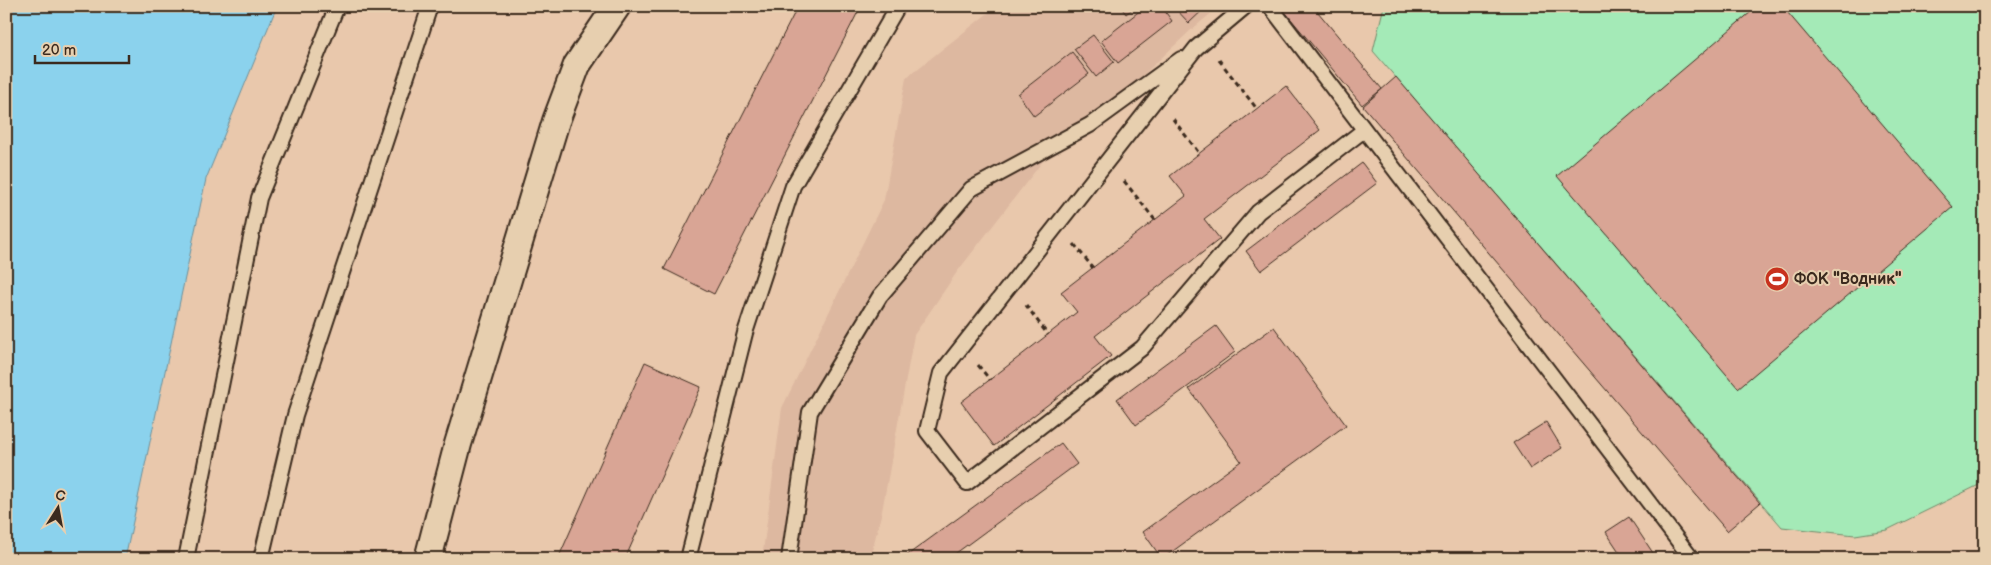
<svg xmlns="http://www.w3.org/2000/svg" width="1991" height="565" font-family="'Balsamiq Sans',sans-serif">
<rect width="100%" height="100%" fill="#e9c8ac"/>
<filter id="ink" filterUnits="userSpaceOnUse"><feTurbulence type="fractalNoise" baseFrequency=".02" numOctaves="2"/><feDisplacementMap in="SourceGraphic" scale="10" xChannelSelector="R" yChannelSelector="G"/><feConvolveMatrix kernelMatrix="1 2 1 2 8 2 1 2 1" color-interpolation-filters="sRGB"/></filter>
<g filter="url(#ink)">
<path fill="#ddb8a0" d="M997,6H1220L1191,30L1090,125L1043,161L957,272L914,335L882,511L870,559H762L782,408L884,200L906,78Z"/>
<path fill="#a4eab7" stroke="#708a6a" d="M1384,6H1985V482L1887,530L1855,535L1782,527L1373,51Z"/>
<path fill="#8bd2ed" stroke="#6b8f9a" d="M6,6H277L206,179L125,559H6Z"/>
<path fill="#d9a595" stroke="#3b2a1e" d="M798,6H861L714,294L664,269Z
M1120,6H1136L1126,14Z
M1146,6H1161L1172,21L1118,63L1101,41Z
M1173,6H1207L1189,23Z
M1313,6L1382,89L1362,105L1281,7Z
M1758,6H1782L1953,207L1738,388L1557,176Z
M1093,35L1114,62L1096,77L1074,49Z
M1072,52L1089,74L1034,116L1018,94Z
M1396,77L1760,503L1727,531L1363,106Z
M1286,86L1320,130L1204,219L1220,239L1095,336L1111,356L994,446L961,402L1077,312L1061,292L1186,196L1170,176Z
M1362,163L1377,183L1261,271L1246,251Z
M1216,326L1235,352L1136,425L1117,399Z
M1274,327L1346,425L1162,559L1143,532L1241,461L1189,389Z
M645,362L701,387L625,559H558Z
M1546,422L1562,448L1530,469L1513,443Z
M1061,443L1077,464L948,559H902Z
M1629,517L1657,559H1624L1606,532Z"/>
<g fill="none" stroke-linecap="round" stroke-linejoin="round">
<defs>
<path id="service" d="M1246,6L1196,48L941,373L927,431L967,483L1142,348L1258,212L1364,130
M1270,6L1692,559
M186,559L259,198L337,6
M261,559L295,415L430,6
M688,559L745,333L793,186L898,6
M789,559L810,412L880,296L971,189L1090,125L1181,59"/>
<path id="minor" d="M428,559L458,444L556,121L577,65L617,6"/>
</defs>
<use href="#service" stroke="#3b2a1e" stroke-width="18"/>
<use href="#minor" stroke="#3b2a1e" stroke-width="30"/>
<path stroke="#3b2a1e" stroke-width="3" stroke-dasharray="5 4" stroke-linecap="butt" d="M1219,60L1257,109
M1173,119L1199,153
M1124,181L1155,220
M1074,244L1093,268
M1026,305L1048,335
M978,365L990,380"/>
<use href="#service" stroke="#e7cfaf" stroke-width="14"/>
<use href="#minor" stroke="#e7cfaf" stroke-width="26"/>
</g>
</g>
<defs>
<symbol id="stadium-disc" viewBox="-11 -11 22 22"><circle r="9.5" fill="#c8321e" stroke="#e7cfaf"/><path d="M0-5a6.5 5 0 1 0 0 10a6.5 5 0 1 0 0-10ZM-3.5-1.8h7v3.6h-7Z" fill="#fff"/></symbol>
</defs>
<g fill-rule="evenodd">
<use href="#stadium-disc" x="1763" y="265" width="28" height="28"/>
</g>
<g text-anchor="middle" dominant-baseline="central" stroke-width="4" stroke-linejoin="round" paint-order="stroke">
<g font-size="16" font-weight="bold" fill="#3b2a1e" stroke="#e7cfaf" text-anchor="start">
<text x="1794" y="279">ФОК "Водник"</text>
</g>
</g>
<rect width="1991" height="565" fill="none" stroke="#e7cfaf" stroke-width="25"/>
<rect x="12" y="12" width="1966" height="540" fill="none" stroke="#3b2a1e" stroke-width="2" filter="url(#ink)"/>
<g transform="translate(58 508) rotate(11)" stroke="#e7cfaf" stroke-width="4" paint-order="stroke">
<path d="M0-4L9 19L0 12L-9 19Z" fill="#3b2a1e"/>
<text y="-8" font-size="14" font-weight="bold" text-anchor="middle" fill="#3b2a1e">С</text>
</g>
<path d="M35 55v8h94v-8" fill="none" stroke="#3b2a1e" stroke-width="2.5"/>
<text x="42" y="55" font-size="15" fill="#3b2a1e" stroke="#e7cfaf" stroke-width="4" paint-order="stroke">20 m</text>
</svg>
